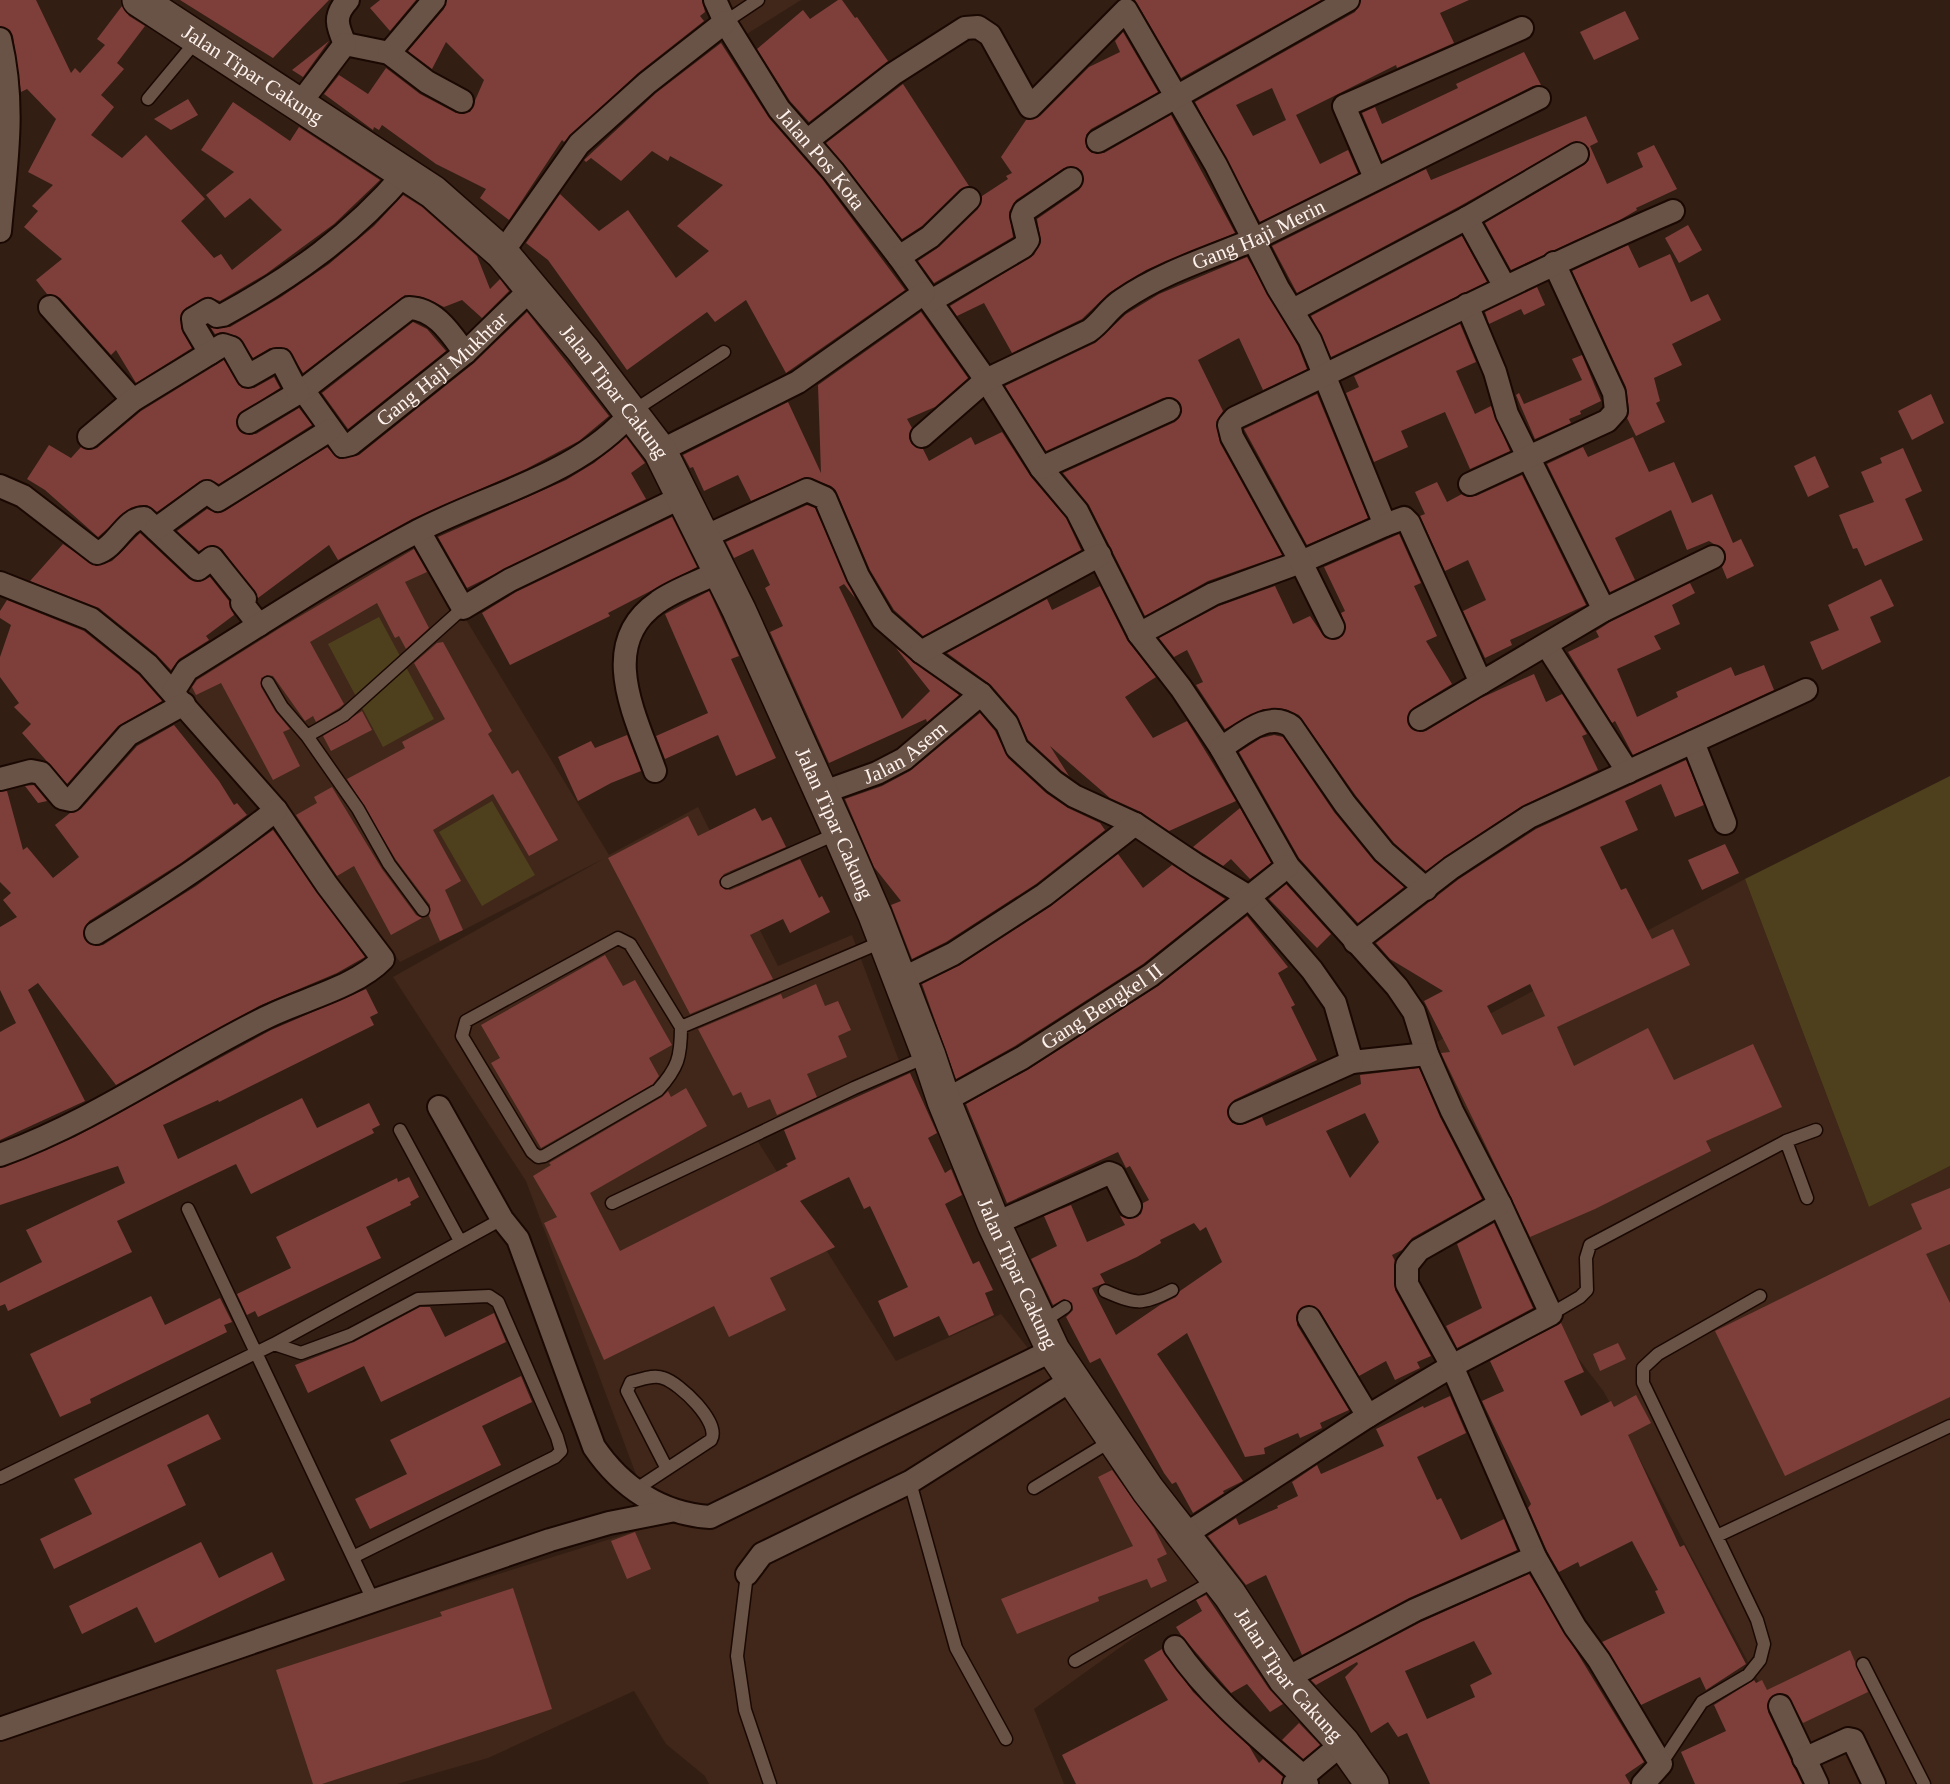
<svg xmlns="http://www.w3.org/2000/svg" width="1950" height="1784" font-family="Georgia,serif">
<rect width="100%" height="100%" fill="#331e14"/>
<path fill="#41271a" d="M717,0H801L745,35Z
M417,539L609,855L698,807L778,966L852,935L901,1066L750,1129L896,1361L1001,1314L1119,1464L1203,1588L1034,1709L1064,1784H709L705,1776L666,1744L634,1691L488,1758L397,1784H0V1730L655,1525L526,1181L393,977L605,858L400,962L262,777L180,684Z
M1745,879L1869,1207L1950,1166V1784H1813L1604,1392L1575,1354L1427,1047Z"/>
<path fill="#4e401d" d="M379,617L434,719L383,747L328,644Z
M1950,776V1166L1869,1207L1745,879Z
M492,801L535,875L482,906L439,832Z"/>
<path fill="#7e3f3a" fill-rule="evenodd" d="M0,0H36L71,73L75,68L80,73L105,45L97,39L122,6L129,16L145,26L117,63L124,69L101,95L114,107L91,135L122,158L146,135L205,199L181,221L214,258L221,254L232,270L282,230L250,198L225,218L206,195L234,172L201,150L233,102L290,141L299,127L380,180L334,224L266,274L220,301L208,297L186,308L181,314V328L192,348L136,383L116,350L111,355L60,298L47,294L36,280L62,259L24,227L38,211L32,206L53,185L28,172L56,119L27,89L21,92L13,36L10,30L0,26Z
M180,0H329L273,58Z
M380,0H416L390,31L370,8Z
M447,0H702L705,12L700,16L704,21L638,73L564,142L562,140L509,220L480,198L486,189L436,164L382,125L379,130L374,127L373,130L324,94L339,75L368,94L386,68L420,94L456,113L470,112L484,80L446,42L432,69L408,51L444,9Z
M838,0H842L855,18L857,17L888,61L809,122L790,101L757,49L803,10L810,19Z
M1135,0H1321L1181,78Z
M1361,0H1469L1440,13L1454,43L1397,68L1396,65L1296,115L1320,164L1348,150L1358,173L1260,222L1195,102L1355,12ZM1272,88L1286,120L1253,136L1236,105Z
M1625,11L1639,39L1594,60L1580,32Z
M1123,32L1158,92L1091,129L1086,135V147L1092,153H1104L1171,115L1235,233L1146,270L1109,293L1082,319L1012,353L984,303L957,316L950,306L1034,255L1041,242L1037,219L1079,190L1084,179L1082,171L1076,167L1064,168L1016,200L1009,212L1013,237L934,283L918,261L939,247L978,209L982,196L1008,179L1006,176L1012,173L1001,157L1026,120L1040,116L1089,67L1120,52L1115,41Z
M329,41L303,77L292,70Z
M721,43L769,118L823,180L905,290L786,373L746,300L715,322L707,312L627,370L548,260L526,243L560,194L599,231L628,210L676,278L709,251L677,226L723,185L670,156L668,161L652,151L621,181L591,158L586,162L584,160L656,93Z
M1524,52L1541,85L1533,86L1382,161L1362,113L1375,107L1382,124L1458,88L1456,84Z
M903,84L969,186L960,189L922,226L902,239L826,143Z
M188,99L198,115L171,130L154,119Z
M1586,116L1598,142L1590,146L1607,184L1643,167L1637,153L1654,145L1677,189L1636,208L1637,210L1618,221L1511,270L1485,223L1584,165L1589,160V148L1576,141L1460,206L1297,293L1272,246L1426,169L1431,180Z
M403,195L422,207L477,256L490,289L500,279L509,291L482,318L462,300L444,307L423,297L405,295L303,373L287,348H270L253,358L237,336L222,332L215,334L211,328L230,327L281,297L329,264L374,226Z
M1688,225L1702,250L1679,263L1665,238Z
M1462,236L1487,282L1331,357L1311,316Z
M1628,245L1639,268L1670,254L1691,302L1708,294L1721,320L1672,344L1682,365L1654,378L1660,401L1656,403L1665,422L1636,436L1627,418L1629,410L1626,387L1572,271Z
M1247,257L1298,346L1307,369L1263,390L1239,338L1198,360L1223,411L1216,422L1220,443L1282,555L1208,581L1145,616L1089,505L1063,473L1175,422L1182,412L1181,404L1171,397L1163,398L1046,451L1005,386L1095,343L1126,314L1159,294Z
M1537,287L1545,305L1524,315L1521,309L1489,324L1485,312Z
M527,312L609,416L579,441L526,469L412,519L338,560L329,545L258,598L222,549L211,545L199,551L177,531L207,509L217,513L225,511L327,447L339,459L359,455L474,363Z
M921,312L968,378L935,407L907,419L912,428L909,438L912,444L923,449L929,461L971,437L975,445L1002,432L1031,477L1066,518L1081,550L923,636L894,610L870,570L837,493L831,486L806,477L751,501L738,475L704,491L693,467L690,468L683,455L788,402L821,473L818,385Z
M413,322L427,329L446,351L348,429L322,393Z
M1460,324L1476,362L1456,371L1475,414L1491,406L1510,451L1470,469L1445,412L1401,431L1408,447L1374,462L1346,393L1359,387L1354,376Z
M1582,355L1601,401L1580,411L1581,414L1569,419L1571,423L1535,439L1516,395L1519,393L1524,404L1582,380L1572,359Z
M224,360L242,388H254L274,377L280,388L238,415L236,423L242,433L256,434L299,408L312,425L219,484L208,479L200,481L157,512L147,505L131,508L98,537L45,490L27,479L49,445L71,458L81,447L91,450L97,448L141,411Z
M1317,394L1368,518L1307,545L1244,429Z
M1931,394L1944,423L1912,440L1898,411Z
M626,437L645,463L631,473L646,499L467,588L438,537L566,480L594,463Z
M1633,437L1649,472L1674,462L1692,503L1712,494L1733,543L1741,539L1754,566L1727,579L1722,567L1726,559L1725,551L1709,541L1687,550L1671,510L1615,538L1635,580L1610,592L1547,464L1583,447L1588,457Z
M1903,448L1922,491L1905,499L1923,540L1865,566L1857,548L1853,549L1839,515L1874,502L1861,472L1882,463L1880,458Z
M1815,456L1829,487L1808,497L1794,466Z
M1522,475L1586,605L1510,640L1512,645L1485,658L1463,611L1486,600L1468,560L1445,571L1420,516L1425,514L1415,492L1437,482L1447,502L1462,494L1476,496Z
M807,505L815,508L855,598L844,584L839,587L902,719L930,691L896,648L959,695L927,722L926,719L829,763L770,632L783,626L765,588L770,585L753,549L734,558L726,542Z
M672,517L697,567L608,613L610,616L510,665L482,613L516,592Z
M140,533L189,579L200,582L210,577L229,601L234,615L206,636L209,640L179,659L171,670L156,654L99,608L30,581L63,544L96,566L112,561Z
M1399,534L1421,583L1414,586L1437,636L1426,641L1452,684L1413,708L1407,719L1409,726L1420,732L1426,731L1481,698L1534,674L1546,702L1562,694L1587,734L1582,736L1598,770L1522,806L1426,871L1394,843L1356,796L1299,715L1285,709H1263L1225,729L1196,685L1203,682L1187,650L1174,657L1159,638L1219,606L1275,586L1293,624L1310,616L1325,638L1338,639L1346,628L1341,613L1345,611L1324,567Z
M414,549L427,572L405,582L429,628L406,649L399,636L395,638L377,603L310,642L344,704L339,708L316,722L313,716L305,721L273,676L267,675L261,678V687L275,711L290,729L283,732L300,766L273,780L221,683L196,695L192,687L197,680L280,628Z
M1881,579L1894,606L1870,617L1881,642L1822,670L1810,642L1839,630L1828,605Z
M1690,583L1695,593L1672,605L1680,624L1654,636L1661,649L1617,669L1637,717L1678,697L1676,692L1731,667L1735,676L1764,665L1774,690L1633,755L1615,721L1612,723L1568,652L1599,637L1596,631L1610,622Z
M1100,586L1127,640L1156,677L1125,697L1153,738L1187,721L1236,801L1169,831L1141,812L1110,798L1050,746L1069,776L1062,771L1028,740L1017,715L991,685L947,653L1047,599L1052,610Z
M709,591L739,656L731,659L776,758L736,776L718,735L665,759L656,736L708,713L665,614Z
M7,600L84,631L139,675L162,701L118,726L67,784L22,733L31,724L14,707L19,703L0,677V657L11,625L0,618V611Z
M443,642L492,731L488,734L512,774L518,770L558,840L529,856L493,794L433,830L461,881L445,890L463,930L440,941L429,916L430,905L396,860L347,779L405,748L402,742L445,719L414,663L437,643Z
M362,711L372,730L331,751L323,736Z
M980,713L995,731L1008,758L1046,793L1068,808L1100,823L1105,830L1036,884L946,942L912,959L891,905L901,901L874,867L845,799L882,786L910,771Z
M174,725L219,781L234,805L237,803L247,815L251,812L181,863L89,921L83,933L85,940L96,946L103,945L196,886L273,830L365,957L337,973L259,1006L116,1085L38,983L28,990L85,1101L0,1140V1032L16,1023L0,990V927L17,917L3,900L11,893L0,882V792L7,791L23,850L27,847L53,878L79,857L55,825L70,813L81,809L137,746Z
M627,735L641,771L611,783L578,801L558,757L591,741L595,748Z
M1274,735L1283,737L1334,812L1374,861L1404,887L1358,923L1299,858L1239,752L1261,738Z
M1686,760L1704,805L1675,817L1661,784L1625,801L1638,830L1600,847L1621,890L1626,888L1652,939L1673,929L1690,965L1557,1027L1574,1066L1648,1028L1674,1080L1753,1044L1782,1107L1706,1141L1711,1151L1595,1209L1530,1237L1441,1053L1450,1052L1424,1001L1443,991L1390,959L1376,943L1459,879L1536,829ZM1530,984L1545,1016L1502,1035L1487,1006Z
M34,785L47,801L38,803L25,786Z
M332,787L382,869L416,915L422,918L391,935L354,866L337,876L296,815L317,803L314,797Z
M755,808L762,821L771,817L786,847L724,874L719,881L720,886L730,890L800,859L819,898L822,896L830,912L790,933L783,919L750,935L773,979L690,1014L608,858L688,816L698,836Z
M1240,808L1271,863L1250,879L1231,859L1223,866L1193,847Z
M1725,844L1739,873L1702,890L1688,860Z
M1118,854L1143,888L1172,865L1225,899L1143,964L1015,1046L956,1079L922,984L960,965L1051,906Z
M1286,884L1331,934L1317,948L1269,899Z
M1247,916L1288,967L1278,973L1295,1005L1291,1007L1317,1060L1234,1100L1227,1111L1232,1123L1245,1124L1262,1117L1266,1126L1361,1084L1360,1075L1419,1068L1440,1117L1482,1199L1412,1238L1402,1250L1392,1255L1395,1261V1290L1431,1356L1417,1362L1420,1368L1395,1380L1386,1361L1359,1376L1320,1311L1309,1305L1298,1311L1297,1325L1349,1410L1320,1423L1322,1428L1300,1438L1298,1433L1264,1448L1265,1454L1245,1457L1187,1333L1157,1354L1243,1481L1223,1491L1224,1493L1193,1513L1176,1482L1172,1484L1164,1473L1100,1358L1090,1363L1066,1317L1073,1310L1072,1303L1064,1299L1053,1305L1031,1259L1057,1246L1044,1216L1071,1205L1087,1242L1125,1225L1120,1216L1130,1219L1141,1214L1143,1203L1149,1200L1130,1166L1126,1168L1118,1152L1007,1203L966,1104L1029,1069L1158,986ZM1365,1113L1379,1142L1350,1178L1326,1131ZM1194,1223L1200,1231L1206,1227L1222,1262L1180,1291L1176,1297L1160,1305L1116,1335L1092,1288L1105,1283L1100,1274L1137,1257L1161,1243L1160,1240Z
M605,955L623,986L635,980L672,1045L649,1058L659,1076L653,1084L541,1148L491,1063L500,1058L481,1025Z
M816,984L825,1006L838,1001L851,1030L838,1036L847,1057L807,1074L817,1097L777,1115L770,1099L748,1108L741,1092L733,1096L698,1029L781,994L783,999Z
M366,989L378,1013L370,1017L374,1025L219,1102L218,1100L163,1125L178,1159L302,1098L317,1128L369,1103L380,1125L372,1129L374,1133L251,1194L236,1164L117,1221L132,1252L8,1311L5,1304L0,1306V1283L42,1262L26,1230L125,1183L118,1166L0,1205V1168L75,1137L271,1030Z
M910,1073L937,1133L928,1138L945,1173L951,1169L962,1195L945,1204L973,1264L979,1261L993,1290L985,1293L994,1315L949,1336L939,1316L894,1337L878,1301L908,1287L870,1206L864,1209L849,1177L800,1201L835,1247L770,1278L786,1310L729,1337L714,1306L604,1360L544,1223L557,1217L533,1176L551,1165L549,1163L662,1097L668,1091L671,1097L686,1088L707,1126L590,1193L620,1251L788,1166L786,1164L796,1159L784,1130Z
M409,1177L419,1197L410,1202L411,1205L366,1227L381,1258L258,1317L255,1311L247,1315L237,1294L291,1268L276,1237L397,1178L398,1182Z
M1950,1188V1244L1926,1254L1950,1303V1397L1785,1476L1715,1331L1922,1229L1911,1204Z
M1494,1223L1533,1308L1457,1348L1446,1326L1482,1308L1457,1244Z
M151,1296L165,1325L220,1298L232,1322L224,1325L227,1332L90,1399L91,1403L60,1417L30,1354Z
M420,1307H430L445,1337L494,1313L506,1342L381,1402L364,1366L308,1393L295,1365L354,1342Z
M1561,1323L1584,1372L1564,1381L1581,1416L1611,1401L1614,1407L1636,1395L1651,1423L1628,1435L1680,1547L1684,1545L1746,1664L1706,1690L1700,1677L1641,1705L1602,1642L1665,1613L1655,1591L1658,1590L1632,1541L1580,1567L1578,1562L1559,1572L1547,1551L1528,1508L1531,1504L1482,1401L1504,1391L1490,1361Z
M1618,1343L1626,1359L1600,1371L1593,1354Z
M521,1376L532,1402L482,1426L501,1465L370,1529L355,1499L407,1474L390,1440Z
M1450,1396L1466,1433L1417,1457L1437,1500L1441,1498L1461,1540L1504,1519L1517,1550L1409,1598L1302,1655L1266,1575L1246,1585L1208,1536L1236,1518L1239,1525L1278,1508L1277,1506L1298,1496L1292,1482L1317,1465L1321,1474L1384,1446L1376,1429L1423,1406L1424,1408Z
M208,1414L221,1439L167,1465L186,1505L54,1569L40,1539L92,1514L74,1479Z
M1112,1470L1154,1528L1167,1554L1157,1559L1167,1581L1151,1588L1147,1579L1098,1597L1099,1601L1017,1634L1001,1599L1133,1546L1098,1477Z
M635,1532L651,1569L627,1579L611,1541Z
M201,1542L219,1578L272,1552L285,1580L155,1643L137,1607L82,1634L69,1606Z
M1529,1574L1644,1762L1625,1775L1630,1784H1430L1407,1733L1398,1737L1388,1722L1371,1733L1345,1677L1358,1664L1357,1662L1316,1685L1311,1680L1421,1622ZM1474,1641L1492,1674L1470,1685L1475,1697L1427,1719L1405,1671Z
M513,1588L552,1709L322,1784H313L276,1670L442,1616L440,1612Z
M1206,1595L1269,1689L1283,1704L1270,1712L1247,1684L1231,1693L1181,1635L1176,1627L1202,1611L1196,1600Z
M1162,1649L1193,1692L1249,1746L1259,1763L1263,1759L1283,1777L1281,1784H1076L1062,1755L1168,1700L1144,1660Z
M1850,1650L1868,1692L1803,1723L1788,1695L1780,1693L1769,1699L1768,1712L1802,1784H1695L1681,1752L1726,1731L1714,1705L1754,1680L1756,1683L1762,1680L1767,1690Z
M1299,1723L1320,1745L1303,1759L1282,1740Z"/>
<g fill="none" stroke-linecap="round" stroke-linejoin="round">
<defs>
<path id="lane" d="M725,22L758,0
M148,99L197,40
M633,411L724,352
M268,683L282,707L307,736L344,715L463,608
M307,736L358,809L389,864L423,910
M727,882L838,833
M681,1027C681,1057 678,1068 658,1090L544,1156L538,1157L532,1152L462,1036L466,1021L618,938L630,944L681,1027L884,941
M400,1130L460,1241
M1786,1141L1807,1198
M612,1203L854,1088L928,1056
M188,1209L373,1600
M1105,1291C1135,1304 1142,1306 1172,1290
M1551,1314L1580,1297L1587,1290L1586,1258L1590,1245L1786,1141L1816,1130
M1041,1323L1065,1307
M274,1344L301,1353L350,1335L418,1299L489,1296L498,1302L557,1437L561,1451L555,1457L353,1557
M0,1478L274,1344L502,1219
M910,1482L956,1648L1006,1739
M1034,1488L1111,1441
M635,1490L711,1440C721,1423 680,1383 663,1378C653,1374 641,1380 631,1382L627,1391L667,1469
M1717,1536L1950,1426
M747,1574L737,1656L745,1710L770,1784
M1075,1661L1217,1579
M1863,1664L1924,1784
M1661,1764L1702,1702L1748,1675L1760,1660L1764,1644L1757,1620L1643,1383V1368L1658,1354L1760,1296"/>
<g id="street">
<path id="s1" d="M715,0L725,22L779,109L833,171L899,257L986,380L1041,468L1077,511L1139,634L1181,688L1221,748L1288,866L1397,987L1414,1012L1427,1054L1452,1111L1500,1204L1551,1314L1452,1366L1368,1416L1183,1536"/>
<path d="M0,39C16,107 6,163 0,231"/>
<path d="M345,44L389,53L427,82L462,101"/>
<path d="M345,44C337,26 333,16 348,0"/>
<path d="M389,53L434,0"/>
<path d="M298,106L345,44"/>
<path d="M808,140L893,74L965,28L978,27L990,35L1030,107L1126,10L1216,165L1278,288L1310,340L1385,525L1301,562L1213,594L1139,634"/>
<path d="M1098,141L1348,0"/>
<path d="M1375,178L1344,106L1522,28"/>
<path d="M1467,218L1505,287"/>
<path d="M502,253L579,144L647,83L725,22"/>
<path d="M899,257L930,237L969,199"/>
<path d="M931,301L1023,247L1028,240L1022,216L1024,211L1071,179"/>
<path d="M1467,305L1495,372L1507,414L1604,610"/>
<path d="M50,307L133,400"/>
<path d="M1293,310L1467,218L1577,154"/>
<path d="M210,353L194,326L193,319L208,310L217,316L223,315C293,277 353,234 405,173"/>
<path id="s2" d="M303,390L343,446L351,444L465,353L532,288"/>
<path d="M249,422L303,390L409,308C436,309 451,334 465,353"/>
<path id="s3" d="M922,436L986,380L1089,331C1102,322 1108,309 1122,300C1161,273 1209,258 1253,240L1539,98"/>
<path d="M89,437L133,400L223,345L232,348L248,376L276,360H281L298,393"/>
<path d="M660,451L798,382L924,293"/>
<path d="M1041,468L1169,410"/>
<path d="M1470,484L1607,421L1616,411L1614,393L1554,263"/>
<path d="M0,486L23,496L97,553C116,548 125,518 144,518L198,569L212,558L245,599L242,603L259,625"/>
<path d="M1385,525L1404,518L1409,523L1481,683"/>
<path d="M156,529L207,492L218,500L330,430"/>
<path d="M419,531L463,608L510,580L682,497"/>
<path d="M704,537L807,490L825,498L858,576L883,619L921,652L981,694L1007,724L1017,748L1054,782L1074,796L1135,824L1196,865L1249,897L1312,970L1335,1003L1352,1062L1427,1054"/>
<path d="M0,583L91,619L148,665L276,810L327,885L383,959C355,988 300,1000 265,1018C176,1062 94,1121 0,1155"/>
<path d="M1333,627L1301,562L1232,437L1229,425L1235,418C1382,349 1524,275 1673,211"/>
<path d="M1547,646L1628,772"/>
<path d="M921,652L1100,555"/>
<path d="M173,692L187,670C263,623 338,573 418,531C489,494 579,475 632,412"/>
<path d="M1420,719L1604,610L1713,557"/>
<path d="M1693,742L1725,823"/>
<path d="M1221,748C1242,735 1269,709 1292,727L1345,804L1384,852L1426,889"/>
<path d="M655,771C636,717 596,644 658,602C676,589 700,582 720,571"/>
<path d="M0,779L31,771L41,773L62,798L71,800L128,735L184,704"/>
<path id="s4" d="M821,793L877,773L904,759L981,694"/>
<path d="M96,933C159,895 219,856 276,810"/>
<path d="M1355,942L1451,868L1529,817L1806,690"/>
<path d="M900,980L953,954L1044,895L1135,824"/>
<path id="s5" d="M944,1101L1022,1058L1151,975L1288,866"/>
<path d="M439,1107L502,1219L518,1239L594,1447C621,1487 661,1514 710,1517L1053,1350"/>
<path d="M1240,1112L1352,1062"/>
<path d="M1500,1204L1419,1250L1407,1265V1284L1452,1366L1535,1557L1575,1627L1599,1660L1661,1764L1643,1784"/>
<path d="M994,1224L1109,1173L1114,1175L1130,1206"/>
<path d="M1309,1318L1368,1416"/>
<path d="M747,1574L762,1554L910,1482L1073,1379"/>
<path d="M1175,1647C1210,1698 1257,1736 1304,1777L1307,1784"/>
<path d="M1285,1679L1415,1610L1535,1557"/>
<path d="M1780,1706L1817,1784"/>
<path d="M0,1729L550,1540L609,1523L670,1511"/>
<path d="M1804,1759L1848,1739L1853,1740L1874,1784"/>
<path d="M1294,1784L1343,1743"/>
</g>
<g id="secondary">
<path id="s6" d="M139,0L433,192L502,253L583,350L660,451L739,610L839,832L875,915L929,1056L944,1101L994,1224L1053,1350L1148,1490L1230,1595L1285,1679L1343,1743L1372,1784"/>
</g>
</defs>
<use href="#lane" stroke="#1a0802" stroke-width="15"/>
<use href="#street" stroke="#1a0802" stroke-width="26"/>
<use href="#secondary" stroke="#1a0802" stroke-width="36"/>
<use href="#lane" stroke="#695246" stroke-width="12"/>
<use href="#street" stroke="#695246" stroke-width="22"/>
<use href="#secondary" stroke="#695246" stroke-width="33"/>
</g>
<g text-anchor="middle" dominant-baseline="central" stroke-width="6" stroke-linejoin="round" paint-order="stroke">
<g font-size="21" fill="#fef2ed" stroke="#140b07">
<text stroke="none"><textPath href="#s6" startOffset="136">Jalan Tipar Cakung</textPath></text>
<text stroke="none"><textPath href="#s1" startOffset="192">Jalan Pos Kota</textPath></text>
<text stroke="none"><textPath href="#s3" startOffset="396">Gang Haji Merin</textPath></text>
<text stroke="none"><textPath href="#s2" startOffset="195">Gang Haji Mukhtar</textPath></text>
<text stroke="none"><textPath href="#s6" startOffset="622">Jalan Tipar Cakung</textPath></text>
<text stroke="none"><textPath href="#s4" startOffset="94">Jalan Asem</textPath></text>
<text stroke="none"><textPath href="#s6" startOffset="1108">Jalan Tipar Cakung</textPath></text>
<text stroke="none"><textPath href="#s5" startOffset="184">Gang Bengkel II</textPath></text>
<text stroke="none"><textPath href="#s6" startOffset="1594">Jalan Tipar Cakung</textPath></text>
<text stroke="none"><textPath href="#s6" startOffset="2080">Jalan Tipar Cakung</textPath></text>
</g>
</g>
</svg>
